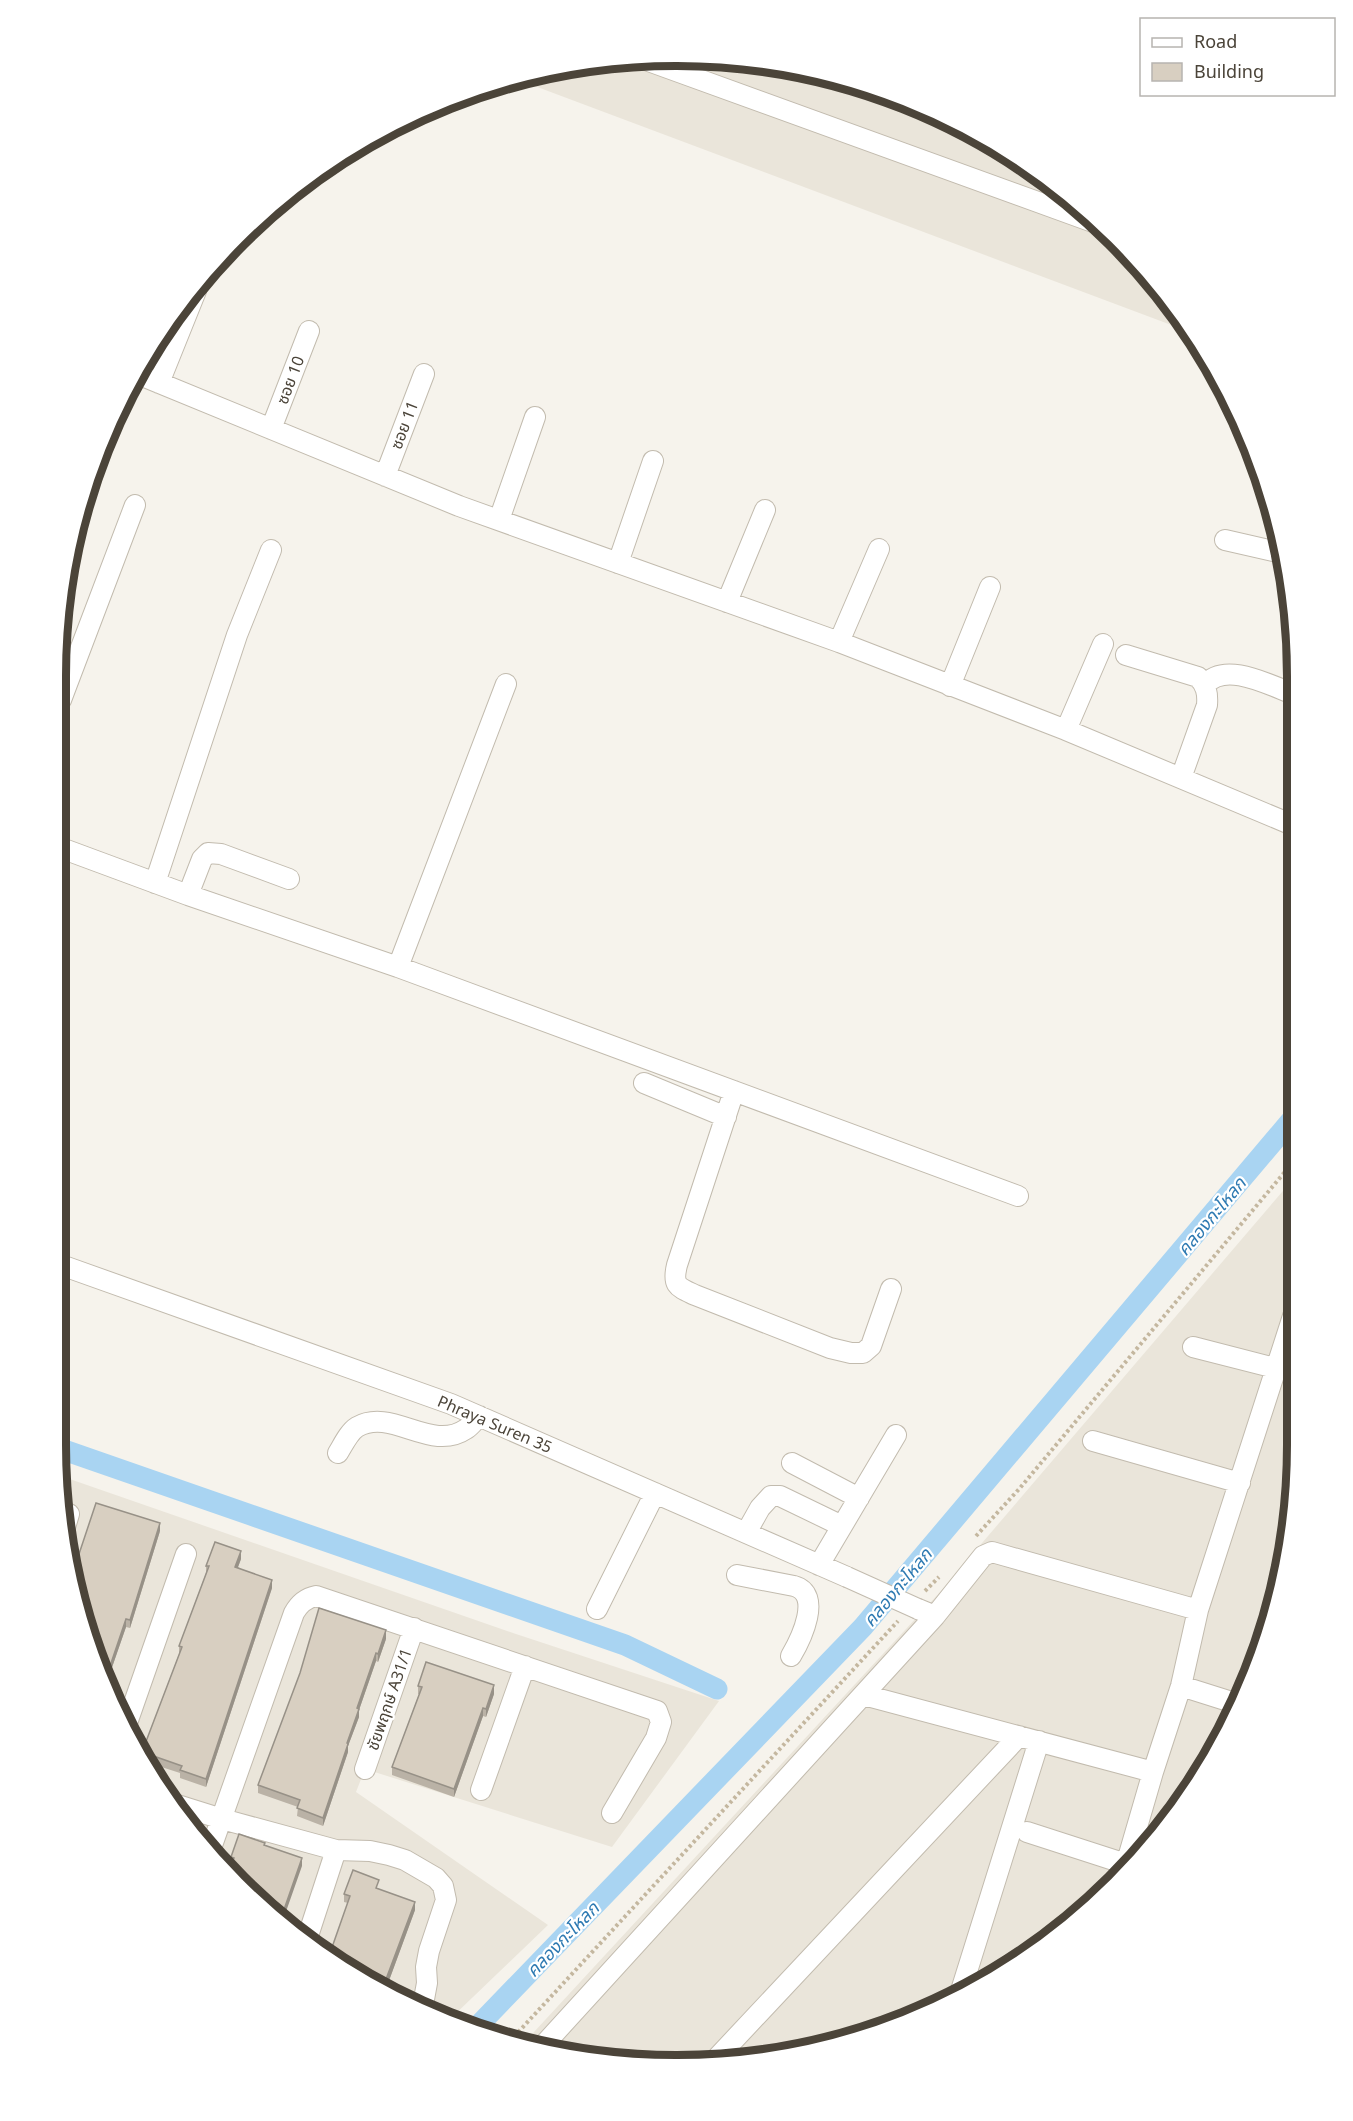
<svg xmlns="http://www.w3.org/2000/svg" width="1353" height="2121" font-family="'Noto Sans','Noto Sans Thai',sans-serif">
<rect width="100%" height="100%" fill="#f6f3ec"/>
<path fill="#eae5da" d="M717,57L838,77L951,120L1055,184L1169,298L1190,332L516,79L596,61Z
M1294,1178L1292,1525L1250,1682L1169,1823L1115,1884L1022,1961L951,2002L838,2044L676,2065L556,2054L522,2045L941,1591Z
M61,1476L516,1634L719,1701L612,1847L365,1769L356,1792L548,1925L448,2021L402,2001L299,1937L237,1883L160,1790L88,1644L61,1526Z"/>
<g fill="none" stroke-linecap="round" stroke-linejoin="round">
<path stroke="#a9d4f2" stroke-width="21" d="M61,1449L625,1645L717,1689
M473,2031L863,1627L1294,1117"/>
<defs>
<path id="minor" d="M643,59L1093,222
M140,375L459,506L839,642L1066,730L1103,644
M159,383L196,291
M271,429L309,331
M385,476L424,374
M499,520L535,417
M1225,540L1282,553
M618,563L653,461
M727,602L765,510
M839,642L879,549
M1126,655L1198,677C1206,685 1208,693 1207,705L1181,778
M1205,685C1225,660 1271,686 1296,695
M950,686L990,587
M61,700L135,505
M1066,730L1295,826
M61,848L188,895L398,967L1018,1196
M155,883L237,635L271,550
M188,895L202,859L208,853L221,854L289,879
M398,967L506,684
M644,1083L726,1117
M734,1091L677,1265C672,1286 678,1287 695,1295L830,1348L851,1353H863L871,1346L891,1289
M61,1265L451,1404L847,1577
M1193,1347L1275,1368
M1093,1441L1240,1483
M338,1453C343,1445 349,1432 357,1427C392,1407 431,1453 466,1429C471,1426 475,1420 479,1416
M792,1463L859,1498
M746,1533L760,1508L771,1496H780L842,1526
M63,1534L69,1514
M819,1565L896,1435
M737,1575L794,1586C823,1594 801,1639 791,1656
M597,1609L655,1493
M935,1616L983,1556L992,1552L1198,1610
M1181,1686L1238,1704
M864,1695L1153,1772
M127,1723L186,1554
M365,1769L414,1628
M481,1790L525,1666
M171,1803L222,1819L336,1850L370,1851L389,1855L405,1860L436,1878L443,1886L446,1900L429,1951L426,1967L427,1983L422,2010
M1027,1832L1126,1864
M210,1851L294,1613C299,1604 306,1598 316,1596L657,1711L661,1722L656,1738L612,1813
M1123,1875L1153,1772L1181,1686L1198,1610L1293,1316
M306,1942L336,1850
M959,1997L1039,1741
M540,2049L935,1616L918,1609
M714,2061L1019,1736"/>
</defs>
<use href="#minor" stroke="#c2bbae" stroke-width="22"/>
<path stroke="#c4b79f" stroke-width="4" stroke-dasharray="3 3" stroke-linecap="butt" d="M976,1536L1020,1488L1294,1161
M925,1591L939,1577
M510,2041L898,1621"/>
<use href="#minor" stroke="#fff" stroke-width="20"/>
<defs>
<path id="minor-bridge" d="M847,1577L918,1609"/>
</defs>
<use href="#minor-bridge" stroke="#c2bbae" stroke-width="22" stroke-linecap="butt"/>
<use href="#minor-bridge" stroke="#fff" stroke-width="20"/>
</g>
<path fill="#bab2a6" d="M160,1531L130,1628L126,1627L109,1676V1681L88,1644Z
M241,1559L238,1567L272,1588L206,1787L180,1778V1773L146,1762L142,1752L179,1654V1646L206,1573V1566Z
M386,1639L378,1662L376,1661L359,1710V1717L348,1746V1752L323,1826L297,1816L298,1807L258,1793V1785Z
M418,1686L494,1694L486,1717L483,1716L454,1797L392,1775V1767L419,1694H418Z
M378,1889L415,1910L387,1986L386,1992L329,1956L348,1903L344,1902V1894Z"/>
<path fill="#979187" d="M160,1523V1531L130,1628V1620Z
M241,1551V1559L235,1575V1567Z
M272,1580V1588L206,1787V1779Z
M126,1619V1627L109,1676L108,1684L107,1681L108,1672Z
M386,1630V1639L378,1662V1654Z
M376,1653V1661L359,1710V1717L348,1746V1752L323,1826V1818L347,1743L357,1708Z
M494,1685V1694L486,1717V1709Z
M483,1708V1716L454,1797V1789Z
M302,1858V1866L282,1923L280,1921Z
M415,1902V1910L387,1986L386,1992L384,1990L385,1982Z"/>
<path fill="#d8cfc1" stroke="#979187" stroke-width="1.5" d="M96,1503L160,1523L130,1620L126,1619L108,1672L109,1673L107,1681L88,1644L72,1575Z
M215,1542L241,1551L235,1567L272,1580L206,1779L180,1770L182,1766L142,1752L182,1647L179,1646L209,1566H206Z
M319,1608L386,1630L378,1654L376,1653L357,1708L359,1709L347,1743L348,1744L323,1818L297,1808L300,1800L258,1785L300,1673Z
M426,1662L494,1685L486,1709L483,1708L454,1789L392,1767L422,1687L418,1686Z
M239,1834L265,1843L264,1845L302,1858L280,1921L237,1883L228,1873L234,1858L231,1857Z
M353,1870L379,1880L376,1888L415,1902L385,1982L387,1983L384,1990L329,1956L350,1896L344,1894Z"/>
<g text-anchor="middle" dominant-baseline="central" stroke-width="4.5" stroke-linejoin="round" paint-order="stroke">
<g font-size="16" fill="#4b4439" stroke="#fff">
<text transform="translate(290 380) rotate(-69)">ซอย 10</text>
<text transform="translate(404 425) rotate(-69)">ซอย 11</text>
<text transform="translate(495 1424) rotate(23)">Phraya Suren 35</text>
<text transform="translate(389 1699) rotate(-71)">ชัยพฤกษ์ A31/1</text>
</g>
<g font-size="18" font-style="italic" fill="#2e7ab2" stroke="#fff">
<text transform="translate(1211 1216) rotate(-50)">คลองกะโหลก</text>
<text transform="translate(897 1587) rotate(-50)">คลองกะโหลก</text>
<text transform="translate(562 1939) rotate(-46)">คลองกะโหลก</text>
</g>
</g>
<path d="M0 0H1353V2121H0ZM676 66H677A610 610 0 0 1 1287 676V1445A610 610 0 0 1 677 2055H676A610 610 0 0 1 66 1445V676A610 610 0 0 1 676 66Z" fill="#fff" fill-rule="evenodd"/>
<path fill="none" stroke="#4b4439" stroke-width="8" d="M676 66H677A610 610 0 0 1 1287 676V1445A610 610 0 0 1 677 2055H676A610 610 0 0 1 66 1445V676A610 610 0 0 1 676 66Z"/>
<rect x="1140" y="18" width="195" height="78" fill="#ffffff" stroke="#b7b4b0" stroke-width="1.5"/>
<rect x="1152" y="38" width="30" height="9" fill="#ffffff" stroke="#b7b4b0" stroke-width="1.5"/>
<text x="1194" y="48" font-size="18" fill="#4b4439">Road</text>
<rect x="1152" y="63" width="30" height="18" fill="#d8cfc1" stroke="#b7b4b0" stroke-width="1.5"/>
<text x="1194" y="78" font-size="18" fill="#4b4439">Building</text>
</svg>
